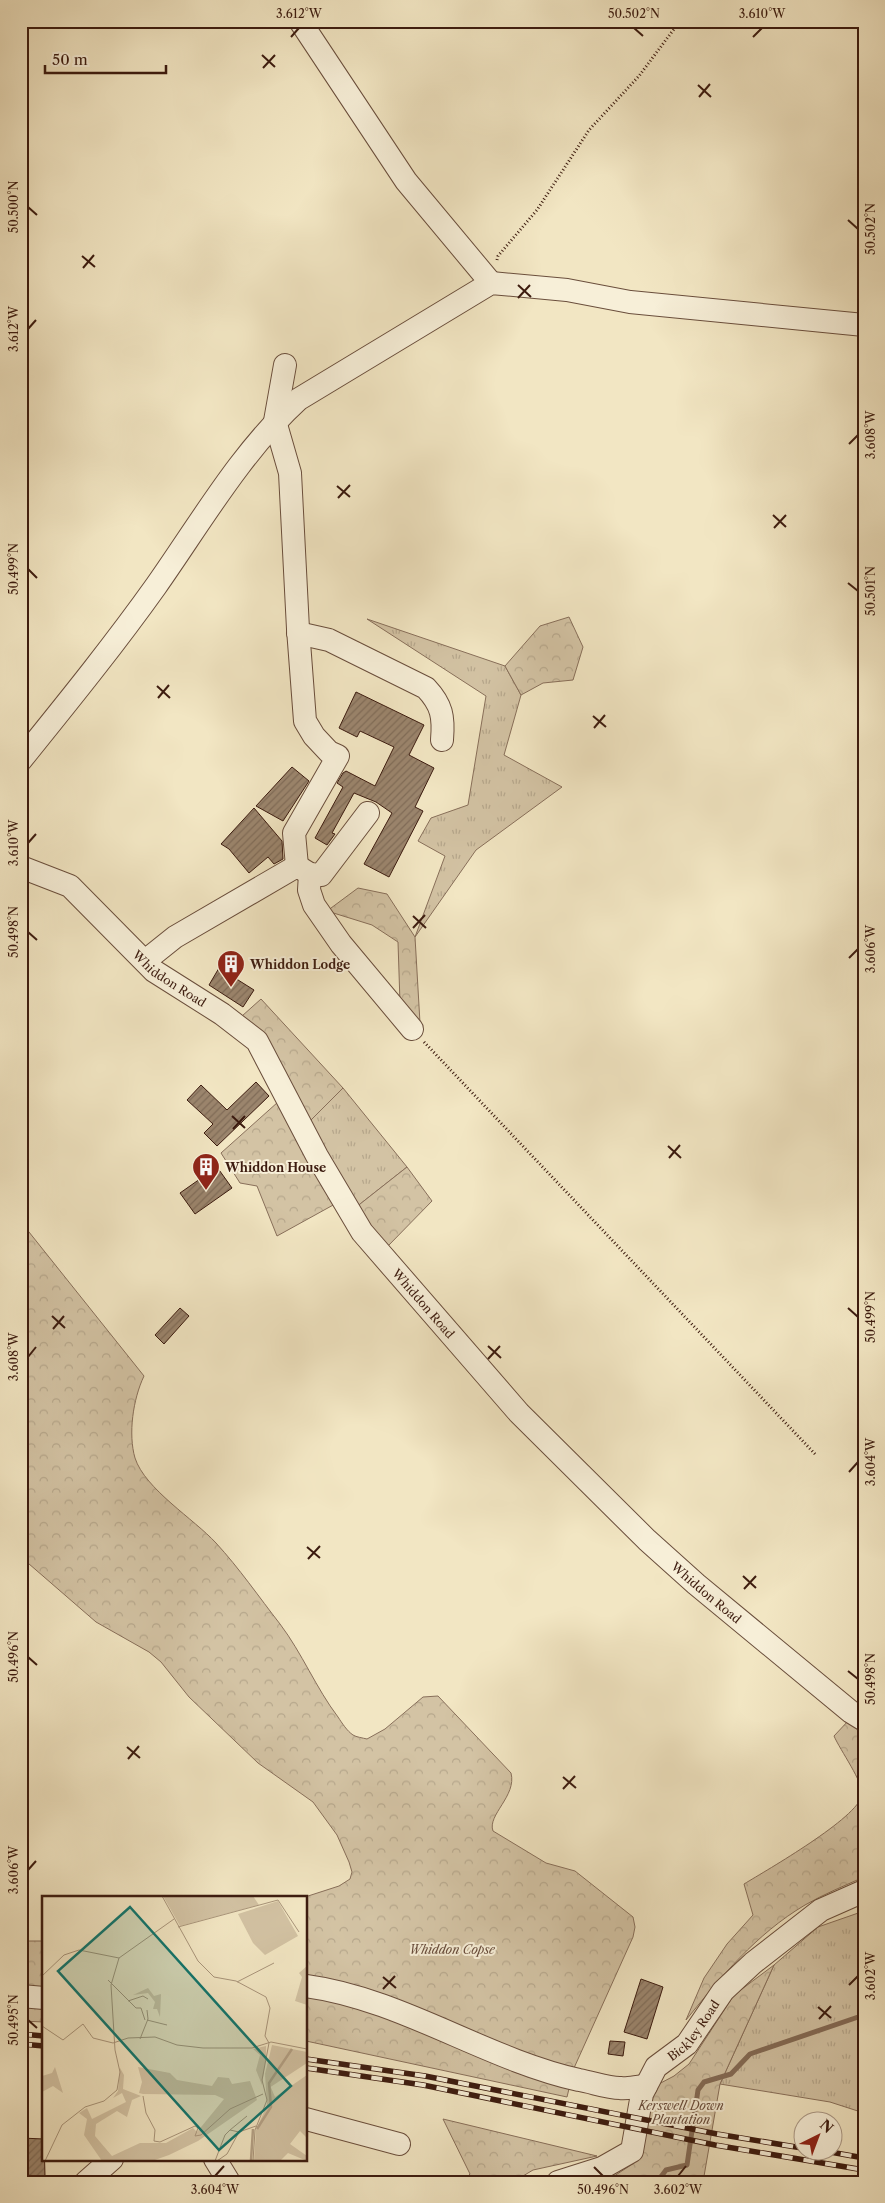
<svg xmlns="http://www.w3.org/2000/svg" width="885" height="2203" font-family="'Libre Caslon Text',serif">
<defs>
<pattern id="grass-tufts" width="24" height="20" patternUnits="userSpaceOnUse" patternTransform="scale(1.25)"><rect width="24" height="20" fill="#d3c3a4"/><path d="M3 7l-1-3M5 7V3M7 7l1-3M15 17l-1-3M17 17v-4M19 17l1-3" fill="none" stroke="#b6a78c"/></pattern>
<pattern id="forest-crowns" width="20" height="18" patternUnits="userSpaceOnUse" patternTransform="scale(1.25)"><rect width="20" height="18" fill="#d3c3a4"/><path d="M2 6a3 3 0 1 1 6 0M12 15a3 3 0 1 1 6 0" fill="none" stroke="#b6a78c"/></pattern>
<pattern id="building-hatch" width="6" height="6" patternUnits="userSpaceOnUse" patternTransform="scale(1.25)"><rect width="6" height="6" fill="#9b856d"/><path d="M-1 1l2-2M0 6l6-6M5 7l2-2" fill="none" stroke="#806c58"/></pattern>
</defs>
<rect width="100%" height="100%" fill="#f2e6c3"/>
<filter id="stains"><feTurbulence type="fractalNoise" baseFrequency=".004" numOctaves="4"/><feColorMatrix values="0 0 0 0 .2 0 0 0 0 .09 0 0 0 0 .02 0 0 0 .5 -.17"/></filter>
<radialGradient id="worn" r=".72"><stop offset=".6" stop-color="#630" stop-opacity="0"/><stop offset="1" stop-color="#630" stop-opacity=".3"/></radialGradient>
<path fill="url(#grass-tufts)" stroke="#886f5a" d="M367,619L505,666L521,695L504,755L562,787L476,850L415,937L445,856L418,841L431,818L468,805L486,696Z
M343,1088L407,1167L355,1208L308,1123Z
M864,1911V2113L830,2102L720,2084L774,1965L818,1927Z"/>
<path fill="url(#forest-crowns)" stroke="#886f5a" d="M569,617L583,647L573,680L543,683L521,695L505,666L540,626Z
M358,888L387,894L415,937L420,1023L400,1003L398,942L372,925L327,911Z
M261,999L343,1088L308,1123L242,1016Z
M278,1102L335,1204L277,1236L257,1186L240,1183L221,1153Z
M407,1167L432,1201L388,1246L355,1208Z
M21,1222L144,1376C133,1399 128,1434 135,1458C145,1489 194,1519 216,1543C239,1568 259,1597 280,1624C302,1653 316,1688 338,1717C342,1723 347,1731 353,1735C356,1737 363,1738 367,1739L385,1729L423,1697L438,1696L511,1773C517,1796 487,1815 493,1831L546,1863L575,1871L633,1917L635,1927L633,1937L574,2068L567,2097L306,2041L305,1897L339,1886L350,1879L352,1872L349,1862L337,1835L313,1802L258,1763L189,1697L161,1662L149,1652L96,1622L21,1557Z
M849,1720L864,1730V1877C844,1886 824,1894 805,1905C756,1934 721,1977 686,2020L704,1978L727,1944L753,1915L744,1884C767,1870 858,1818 862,1795C864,1783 840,1750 834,1736Z
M21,1941H44V2022L21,2021Z
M774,1965L720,2084L703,2182H605L634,2163L642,2149L655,2086L674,2076L689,2064L734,1995Z
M443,2119L597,2156L533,2170L513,2182H462L470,2174Z"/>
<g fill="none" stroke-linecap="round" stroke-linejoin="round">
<path stroke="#846b56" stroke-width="5" d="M657,2182L666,2170L687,2165L698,2090L704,2082L731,2074L750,2054L864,2015"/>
</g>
<path fill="url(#building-hatch)" stroke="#3c1b0f" d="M356,692L424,725L409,755L434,768L415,807L423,811L389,877L364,864L392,813L376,802L354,793L332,833L335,834L327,845L315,838L343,787L337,783L343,773L346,771L375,786L394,747L360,731L357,737L339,728Z
M292,767L309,781L283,821L256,806Z
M254,808L282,841L283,859L274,864L268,857L249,873L229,849L221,844Z
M219,968L254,990L243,1007L209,985Z
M256,1082L269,1096L217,1146L204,1133L213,1124L187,1100L201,1085L227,1110Z
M217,1167L232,1188L195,1214L180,1193Z
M180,1308L189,1316L164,1344L155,1335Z
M641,1979L663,1987L647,2039L624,2032Z
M610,2041L625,2042L623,2056L608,2054Z
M21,2138L44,2139L45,2176L21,2175Z"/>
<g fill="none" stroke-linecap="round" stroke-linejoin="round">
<defs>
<g id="minor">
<path d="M300,21L406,181L491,283"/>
<path d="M285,365L275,421L290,473L298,629L305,721L314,736L329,752L338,756L294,833L297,866"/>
<path d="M298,633L329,640L426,688C442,705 444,717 442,740"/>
<path d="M21,760C67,703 114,645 156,586C201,522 241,452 299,399L491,283L567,290L630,302L864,325"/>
<path id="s1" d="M21,867L70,886L154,971L222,1014L257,1041L317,1156L362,1232L519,1413L647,1540L696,1584L851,1712L864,1720"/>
<path d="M310,874L309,890L314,905L341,944L412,1029"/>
<path d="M145,961L175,937L297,866L310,874L321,875L368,813"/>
<path d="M306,1986C402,1999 485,2059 579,2080C592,2082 607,2088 620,2088C628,2089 638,2086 646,2086"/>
<path d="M21,1996L44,1998"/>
<path d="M306,2119L399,2144"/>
<path d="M215,2159L229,2182"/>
<path d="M86,2182L112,2159"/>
<path id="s2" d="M558,2182L602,2168L632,2151L642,2094L656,2067L687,2044L723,1991L753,1963L821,1910L864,1891"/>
</g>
</defs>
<use href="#minor" stroke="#6a4e3c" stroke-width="24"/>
<path stroke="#3c1b0f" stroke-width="3" stroke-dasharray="1 2.5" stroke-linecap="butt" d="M497,260L498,256L537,210L589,130L639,76L680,21
M424,1042L816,1455"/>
<use href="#minor" stroke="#f7efd8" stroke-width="22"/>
<defs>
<path id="rail" d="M21,2034L44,2036
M21,2044L44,2046
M306,2059L425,2076L717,2134L802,2148
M306,2068L423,2085L715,2145L864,2170
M819,2150L864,2158"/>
</defs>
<use href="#rail" stroke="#3c1b0f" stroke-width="5.5"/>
<use href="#rail" stroke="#f7efd8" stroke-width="4" stroke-dasharray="11" stroke-linecap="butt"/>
</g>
<path fill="none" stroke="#3c1b0f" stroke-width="2" d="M634,28L643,36M291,37L299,28M753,37L762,28M262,55L275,67M263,68L275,55M698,85L711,97M699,97L710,84M28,207L37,215M848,220L858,229M82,256L95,267M83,268L94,255M518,285L531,297M518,298L530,285M28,329L36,320M849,444L858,435M337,486L350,497M338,498L350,485M773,515L786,527M774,528L786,515M28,569L37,578M848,583L858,591M157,686L170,698M158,698L169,685M593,716L606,727M594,728L605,715M28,843L36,834M413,916L426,928M413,928L425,915M28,932L37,940M849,958L858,949M232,1116L245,1128M233,1129L245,1116M668,1146L681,1158M669,1158L680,1145M848,1308L858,1317M52,1316L65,1328M53,1329L64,1316M488,1346L501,1358M28,1357L36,1347M488,1359L500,1346M849,1472L858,1462M307,1547L320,1558M308,1559L320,1546M743,1576L756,1588M744,1589L756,1576M28,1657L37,1665M848,1671L858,1679M127,1747L140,1758M128,1759L139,1746M563,1777L576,1788M563,1789L575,1776M28,1870L36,1861M383,1977L396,1988M849,1985L858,1976M383,1989L395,1976M818,2007L831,2018M819,2019L831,2006M28,2020L37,2028M594,2167L603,2176M215,2176L224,2166M678,2176L686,2166"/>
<defs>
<symbol id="building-pin" viewBox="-11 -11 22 30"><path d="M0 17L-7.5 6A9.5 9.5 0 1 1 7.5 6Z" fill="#8f2418" stroke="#f7efd8"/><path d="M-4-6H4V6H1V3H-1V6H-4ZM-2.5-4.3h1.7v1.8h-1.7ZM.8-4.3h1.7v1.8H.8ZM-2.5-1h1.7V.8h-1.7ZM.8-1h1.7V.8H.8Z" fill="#fff"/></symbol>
</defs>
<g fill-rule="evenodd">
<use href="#building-pin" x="215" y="948" width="32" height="43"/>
<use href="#building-pin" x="190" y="1151" width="32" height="43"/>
</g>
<g text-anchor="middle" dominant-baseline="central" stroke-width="4" stroke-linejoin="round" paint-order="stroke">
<g font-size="12" font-weight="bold" fill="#3c1b0f" stroke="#f7efd8" text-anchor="start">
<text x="250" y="964">Whiddon Lodge</text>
<text x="225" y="1167">Whiddon House</text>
</g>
<g font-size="12" fill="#3c1b0f" stroke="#f7efd8">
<text stroke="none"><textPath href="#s1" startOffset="189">Whiddon Road</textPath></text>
<text stroke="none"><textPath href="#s1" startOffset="609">Whiddon Road</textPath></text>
<text stroke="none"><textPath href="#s1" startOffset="1014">Whiddon Road</textPath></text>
<text stroke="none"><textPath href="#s2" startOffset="222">Bickley Road</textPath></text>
</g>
<g font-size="12" font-style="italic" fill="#694d3c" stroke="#f7efd8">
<text x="452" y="1949">Whiddon Copse</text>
<text x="681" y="2105">Kerswell Down<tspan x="681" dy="14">Plantation</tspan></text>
</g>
</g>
<g transform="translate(42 1896)">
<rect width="265" height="265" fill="#f2e6c3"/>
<path d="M121,0H211L217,9L138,30ZM236,5L256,40L223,59L211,47L196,18ZM265,70V109L253,105L260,81L257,77ZM106,92L112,100L119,98L118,121L115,113H111L113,106L106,97L91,99ZM230,149L265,156V167L227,192L223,178Z" fill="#d3c3a4"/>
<path d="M224,150V161L220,189L214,174L218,159L211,153ZM13,171L21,197L11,190L0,196V180L10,177ZM96,171L128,177L135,184L170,190L176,181L187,182L190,188L208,185L215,204L156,245L127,259L110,265H60L42,239L45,223L37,217L45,212L50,223L84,206L80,197L71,202L76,195L78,172L82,179L81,193L99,200L90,204L85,221L75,215L54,228L53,240L70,260L98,247H124L151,232L155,236L182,203L173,199L101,198L97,197L100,186ZM223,178L233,201L265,179V242L258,235L248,248L265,260V265L246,257L238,265H212L214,234L225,209Z" fill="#d3c3a4"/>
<path fill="none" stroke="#b4a186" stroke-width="2.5" d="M215,233L229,211L227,187L250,153M209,264L211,233"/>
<path fill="none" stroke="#a9957b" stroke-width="1" d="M120,0L156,65L172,81L194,85L224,101L228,112L223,140L227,147M136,31L236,4L257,36M0,80L22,59L37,54L77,62M66,84L94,112H99L103,124M195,86L232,67M86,105L101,100L106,103M105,124L125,129M0,130L21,144L41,128L51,142L71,147L86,142L113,141L135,149L161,152H210L229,146L265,153M98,143L106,123L105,114M101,200L104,217L113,234L112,245L118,246L153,230L156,232L153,240L159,239L188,213L221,198M188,234L205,220M3,265L20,229L43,211L62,205L75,194L78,176L73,154L69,89L77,62L132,23M173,265L183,239L188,234L197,236M175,265L185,258L197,236L214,230M211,265L213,234L225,204L220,184L227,147"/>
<path fill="#0f766e" fill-opacity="0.15" stroke="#0f766e" stroke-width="2.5" d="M88,11L249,190L177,254L16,75Z"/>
<rect width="265" height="265" fill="none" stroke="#3c1b0f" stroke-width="2.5"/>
</g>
<rect width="885" height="2203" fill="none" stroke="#f2e6c3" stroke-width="55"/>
<g transform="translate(818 2136) rotate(42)"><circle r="24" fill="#f7efd8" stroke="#ac9a88"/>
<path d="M0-4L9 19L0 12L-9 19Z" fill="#8f2418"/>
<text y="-8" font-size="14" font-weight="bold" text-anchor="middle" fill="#3c1b0f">N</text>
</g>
<path d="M45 65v8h121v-8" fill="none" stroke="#3c1b0f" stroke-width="2.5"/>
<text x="52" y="65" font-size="15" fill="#3c1b0f" stroke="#f7efd8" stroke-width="4" paint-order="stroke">50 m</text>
<rect x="28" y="28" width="830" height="2148" fill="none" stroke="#3c1b0f" stroke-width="2"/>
<g font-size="12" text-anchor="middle" fill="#3c1b0f">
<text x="299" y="18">3.612°W</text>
<text x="634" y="18">50.502°N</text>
<text x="762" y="18">3.610°W</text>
<text transform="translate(14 207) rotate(-90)" y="4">50.500°N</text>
<text transform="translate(871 229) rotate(-90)" y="4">50.502°N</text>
<text transform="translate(14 329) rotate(-90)" y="4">3.612°W</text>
<text transform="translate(871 435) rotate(-90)" y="4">3.608°W</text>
<text transform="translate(14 569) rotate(-90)" y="4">50.499°N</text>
<text transform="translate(871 591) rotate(-90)" y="4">50.501°N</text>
<text transform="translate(14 843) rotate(-90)" y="4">3.610°W</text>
<text transform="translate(14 932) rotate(-90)" y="4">50.498°N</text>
<text transform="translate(871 949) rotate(-90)" y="4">3.606°W</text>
<text transform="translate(871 1317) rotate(-90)" y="4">50.499°N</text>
<text transform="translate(14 1357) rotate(-90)" y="4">3.608°W</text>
<text transform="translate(871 1462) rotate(-90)" y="4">3.604°W</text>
<text transform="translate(14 1657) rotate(-90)" y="4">50.496°N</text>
<text transform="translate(871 1679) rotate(-90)" y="4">50.498°N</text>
<text transform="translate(14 1870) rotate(-90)" y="4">3.606°W</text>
<text transform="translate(871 1976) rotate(-90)" y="4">3.602°W</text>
<text transform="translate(14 2020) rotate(-90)" y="4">50.495°N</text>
<text x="215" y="2194">3.604°W</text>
<text x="603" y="2194">50.496°N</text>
<text x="678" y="2194">3.602°W</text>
</g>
<rect width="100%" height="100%" filter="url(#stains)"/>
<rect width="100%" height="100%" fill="url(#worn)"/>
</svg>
